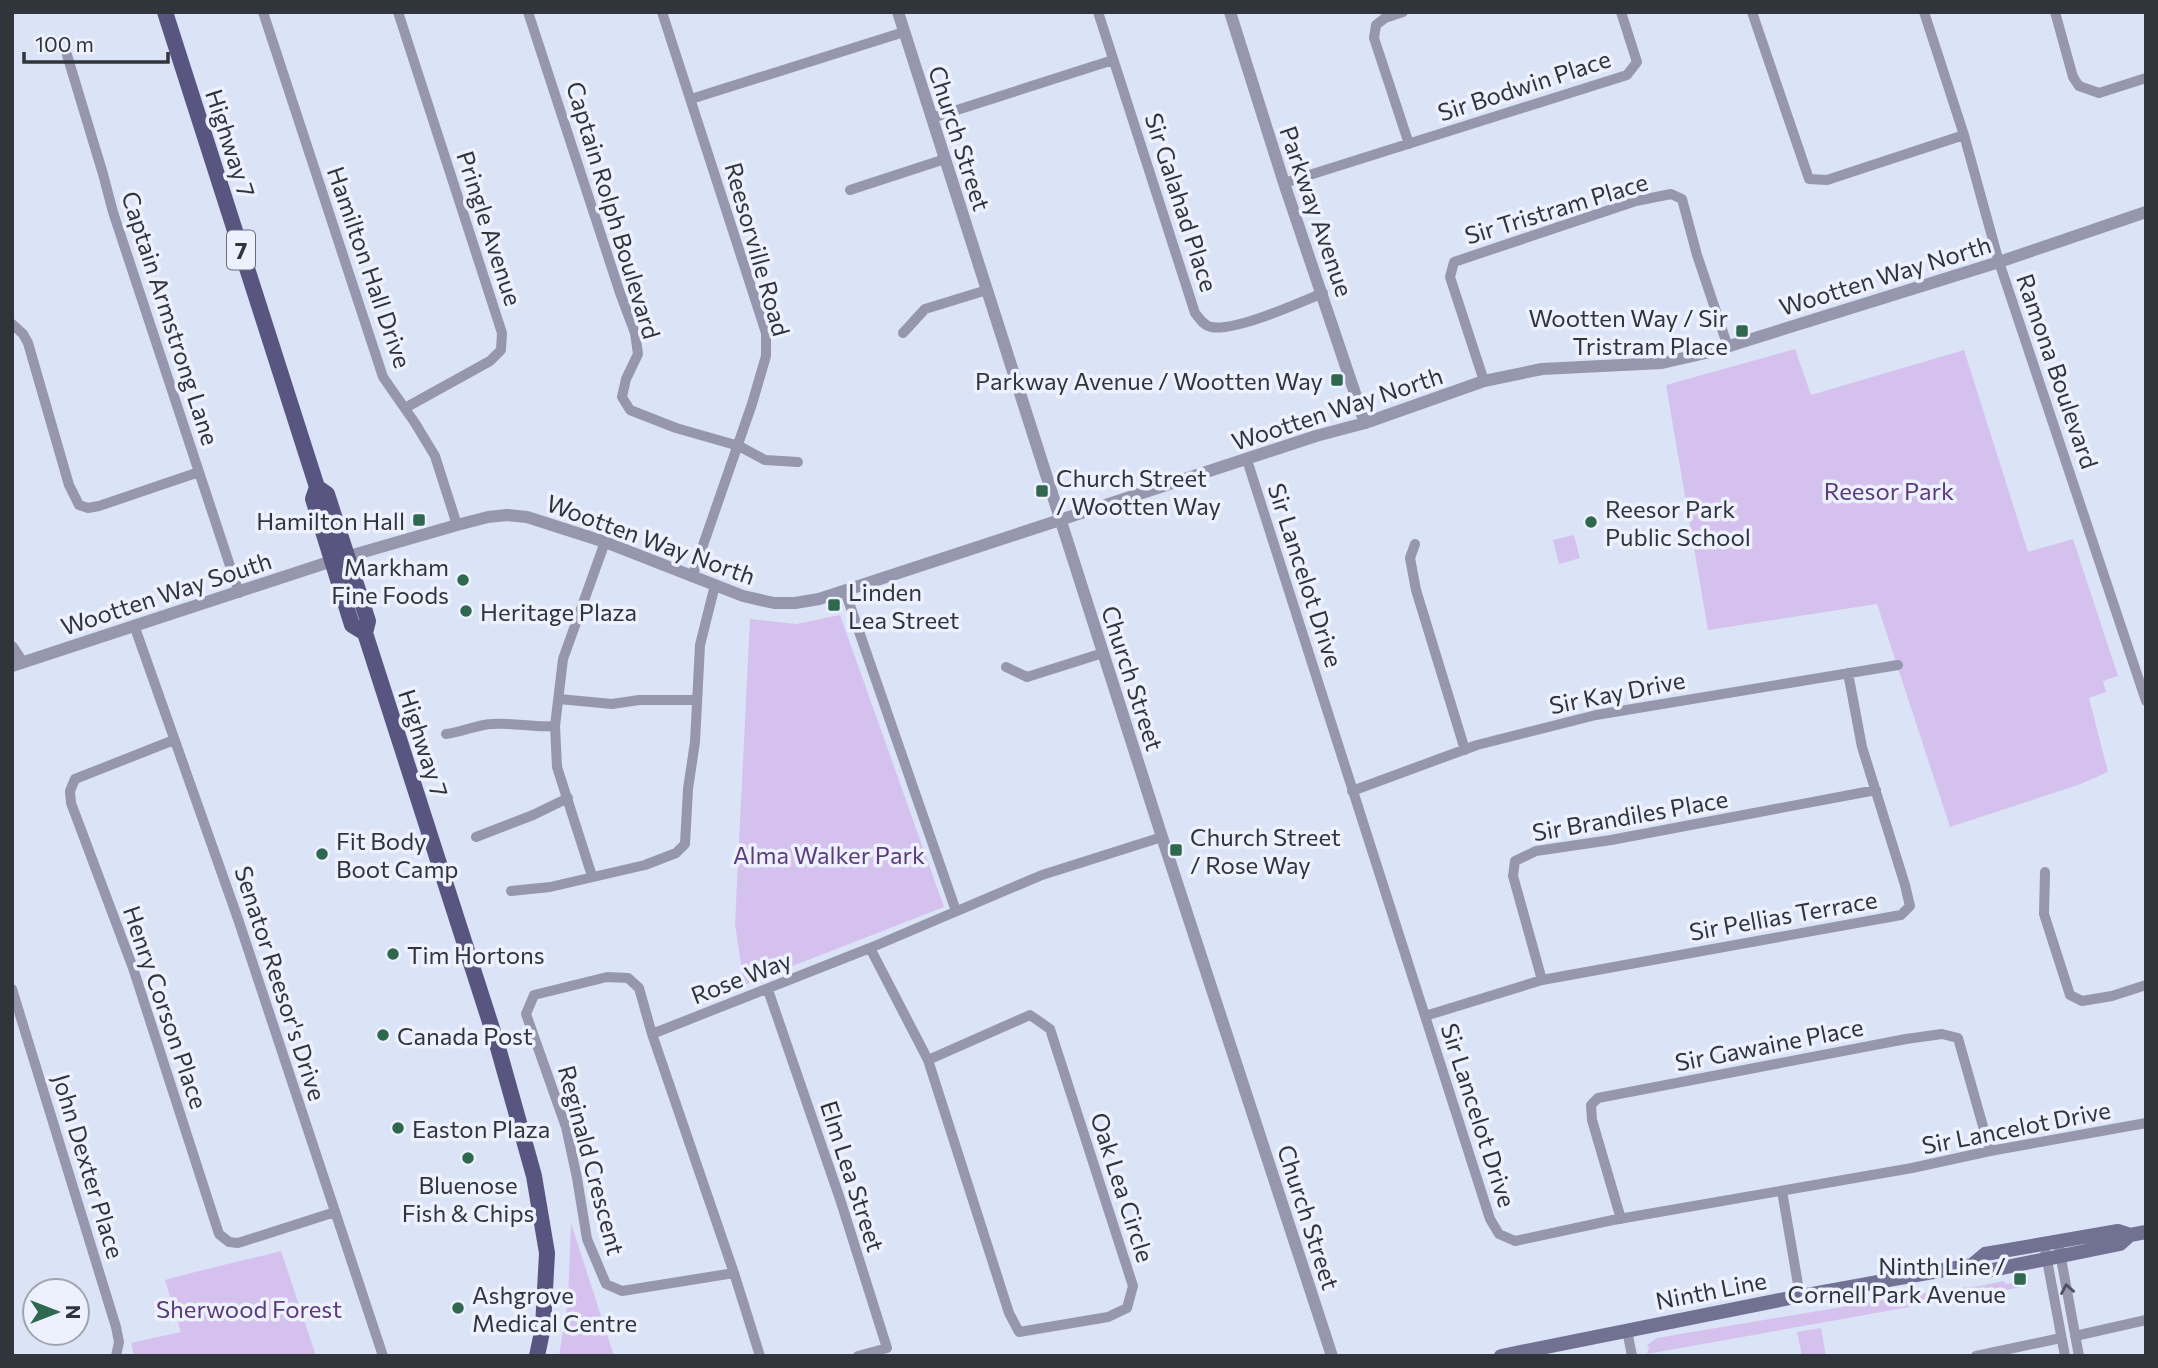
<svg xmlns="http://www.w3.org/2000/svg" width="2158" height="1368" font-family="Commissioner,sans-serif">
<rect width="100%" height="100%" fill="#dbe4f7"/>
<path fill="#d5c1ed" d="M1795,349L1811,395L1964,350L2028,552L2073,539L2118,676L2103,681L2106,692L2089,698L2108,772L2078,785L1950,827L1877,604L1708,630L1666,385Z
M1574,535L1580,558L1559,564L1553,540Z
M840,615L944,907L744,985L735,924L750,619L796,624Z
M571,1223L614,1356H559L568,1300Z
M281,1251L316,1356H134L131,1343L181,1332L165,1280C204,1269 242,1261 281,1251Z
M2019,1280H2029V1283L2027,1286L1647,1354L1649,1348L1647,1345L1657,1338L1949,1289L1980,1286L2004,1281L2005,1284L2019,1282Z
M1821,1328L1826,1356H1802L1797,1332Z"/>
<g fill="none" stroke-linecap="round" stroke-linejoin="round">
<path stroke="#9696af" stroke-width="10" d="M263,12L383,377L415,423L435,456L457,525
M398,12L502,333L501,350L490,361L405,408
M528,12L620,293L635,333L638,354L626,379L622,397L630,410L676,428L739,446L765,460L798,462
M662,12L766,333V356L752,404L692,577
M1098,12L1195,313C1200,319 1203,325 1211,327C1235,332 1298,303 1323,293
M1403,12L1385,18L1376,25L1374,38L1409,144
M1752,12L1809,179L1827,180L1964,135
M1924,12L1964,135L1999,262L2146,701
M2055,12L2073,77L2079,86L2099,93L2146,78
M67,55L103,174L113,212L239,593
M691,99L904,32
M932,118L1113,60
M1284,183L1627,75L1637,62L1621,12
M850,190L945,159
M12,324L23,334L28,343L69,485L79,505L88,508L99,506L199,472
M903,333L925,309L987,290
M1484,381L1450,277L1454,262L1636,201L1671,194L1682,199L1697,255L1728,347
M1247,460L1490,1219L1499,1234L1515,1241L1613,1220L1912,1168L1990,1151L2146,1123
M1415,544L1410,558L1416,590L1465,750
M845,591L956,911
M134,625L238,919L383,1356
M1006,667L1027,677L1103,653
M559,699L612,704L639,700H696
M446,734C462,732 476,725 491,724C513,722 534,728 555,726
M174,740L75,779L70,791L71,803L133,968L219,1234L229,1242L238,1243L335,1212
M1352,791L1477,745L1596,715L1898,665
M476,837L533,815L568,798
M2045,872L2044,914L2070,995L2082,1001L2112,996L2146,985
M592,876L557,767L555,726L563,659L605,542
M511,891L550,887L645,865L676,853L685,844L688,789L695,742L700,645L715,585
M870,948L928,1060L1030,1015L1050,1029L1133,1286L1127,1308L1108,1317L1019,1332L1009,1313L928,1060
M1542,980L1513,876L1515,861L1536,851L1611,840L1876,790
M12,989L116,1327L119,1342L116,1356
M768,990L840,1199L887,1348L858,1356
M1425,1016L1542,980L1901,915L1910,906L1905,885L1862,747L1848,673
M652,1034L870,948L1042,875L1162,837
M1782,1191L1800,1296
M1621,1219L1592,1120L1591,1105L1598,1098L1906,1039L1942,1034L1958,1038L1990,1151
M2058,1242L2079,1356
M2044,1244L2065,1356
M734,1273L622,1291L606,1284L587,1239L577,1178L566,1127L526,1014L534,995L607,977L628,978L639,988L652,1034L734,1273L760,1356
M1627,1330L1632,1356
M2075,1336L2146,1320
M1976,1356L2061,1338"/>
<path stroke="#9696af" stroke-width="12" d="M898,12L1162,837L1332,1356
M1230,12L1284,183L1365,423
M12,647L21,661
M12,666L332,561L457,525L488,517L507,515L527,517L605,542L743,596L774,603H795L819,599L1316,436L1365,423L1484,381L1542,369L1662,363L1710,352L1999,262L2146,212"/>
<path stroke="#717194" stroke-width="14" d="M1972,1265L1987,1271L2120,1244L2130,1235L2146,1232
M1501,1356L1800,1296L1972,1265L1985,1254L2118,1231L2130,1235"/>
<path stroke="#585680" stroke-width="16" d="M165,12L317,487L313,499L352,625L365,633
M317,487L327,494L368,621L365,633L497,1044L534,1176L547,1253L543,1327L537,1356"/>
</g>
<defs><path id="oneway-chevron" d="M-2-3.5L2.5 0L-2 3.5" fill="none" stroke-width="1.6" stroke-linecap="round" stroke-linejoin="round" transform="scale(1.75)"/></defs>
<use stroke="#4f515e" href="#oneway-chevron" transform="translate(2067 1289) rotate(-100)"/>
<g fill="#2f674f" stroke="#ecf1fd" stroke-width="2.5">
<rect x="1735" y="324" width="14" height="14" rx="3.5"/>
<rect x="1330" y="373" width="14" height="14" rx="3.5"/>
<rect x="1035" y="484" width="14" height="14" rx="3.5"/>
<rect x="412" y="513" width="14" height="14" rx="3.5"/>
<circle cx="1591" cy="522" r="7"/>
<circle cx="463" cy="580" r="7"/>
<rect x="827" y="598" width="14" height="14" rx="3.5"/>
<circle cx="466" cy="611" r="7"/>
<rect x="1169" y="843" width="14" height="14" rx="3.5"/>
<circle cx="322" cy="854" r="7"/>
<circle cx="393" cy="954" r="7"/>
<circle cx="383" cy="1035" r="7"/>
<circle cx="398" cy="1128" r="7"/>
<circle cx="468" cy="1158" r="7"/>
<rect x="2013" y="1272" width="14" height="14" rx="3.5"/>
<circle cx="458" cy="1308" r="7"/>
</g>
<g text-anchor="middle" dominant-baseline="central" stroke-width="7" stroke-linejoin="round" paint-order="stroke">
<rect fill="#ecf1fd" stroke="#686d75" stroke-width="2" x="227" y="230.5" width="28" height="39" rx="5"/>
<g font-size="23" font-weight="bold" fill="#30343b">
<text x="241" y="250">7</text>
</g>
<g font-size="24" fill="#30343b" stroke="#ecf1fd">
<text transform="translate(1524 85) rotate(-18)">Sir Bodwin Place</text>
<text transform="translate(960 138) rotate(72)">Church Street</text>
<text transform="translate(231 143) rotate(72)">Highway 7</text>
<text transform="translate(1182 202) rotate(72)">Sir Galahad Place</text>
<text transform="translate(1556 208) rotate(-17)">Sir Tristram Place</text>
<text transform="translate(614 210) rotate(73)">Captain Rolph Boulevard</text>
<text transform="translate(1317 211) rotate(71)">Parkway Avenue</text>
<text transform="translate(490 228) rotate(72)">Pringle Avenue</text>
<text transform="translate(758 249) rotate(74)">Reesorville Road</text>
<text transform="translate(370 267) rotate(71)">Hamilton Hall Drive</text>
<text transform="translate(1885 275) rotate(-17)">Wootten Way North</text>
<text transform="translate(171 318) rotate(72)">Captain Armstrong Lane</text>
<text transform="translate(2058 371) rotate(71)">Ramona Boulevard</text>
<text transform="translate(1337 408) rotate(-18)">Wootten Way North</text>
<text transform="translate(651 539) rotate(20)">Wootten Way North</text>
<text transform="translate(1306 575) rotate(72)">Sir Lancelot Drive</text>
<text transform="translate(166 593) rotate(-18)">Wootten Way South</text>
<text transform="translate(1133 678) rotate(72)">Church Street</text>
<text transform="translate(1617 692) rotate(-11)">Sir Kay Drive</text>
<text transform="translate(424 743) rotate(72)">Highway 7</text>
<text transform="translate(1630 815) rotate(-10)">Sir Brandiles Place</text>
<text transform="translate(1783 915) rotate(-10)">Sir Pellias Terrace</text>
<text transform="translate(741 977) rotate(-21)">Rose Way</text>
<text transform="translate(281 983) rotate(72)">Senator Reesor's Drive</text>
<text transform="translate(166 1007) rotate(71)">Henry Corson Place</text>
<text transform="translate(1769 1044) rotate(-11)">Sir Gawaine Place</text>
<text transform="translate(1479 1115) rotate(72)">Sir Lancelot Drive</text>
<text transform="translate(2016 1127) rotate(-11)">Sir Lancelot Drive</text>
<text transform="translate(592 1160) rotate(75)">Reginald Crescent</text>
<text transform="translate(89 1166) rotate(73)">John Dexter Place</text>
<text transform="translate(853 1176) rotate(72)">Elm Lea Street</text>
<text transform="translate(1123 1187) rotate(72)">Oak Lea Circle</text>
<text transform="translate(1309 1217) rotate(72)">Church Street</text>
<text transform="translate(1711 1290) rotate(-11)">Ninth Line</text>
</g>
<g font-size="24" fill="#30343b" stroke="#ecf1fd" text-anchor="start">
<text x="1728" y="317" text-anchor="end">Wootten Way / Sir<tspan x="1728" dy="28">Tristram Place</tspan></text>
<text x="1323" y="380" text-anchor="end">Parkway Avenue / Wootten Way</text>
<text x="1056" y="477">Church Street<tspan x="1056" dy="28">/ Wootten Way</tspan></text>
<text x="1605" y="508">Reesor Park<tspan x="1605" dy="28">Public School</tspan></text>
<text x="405" y="520" text-anchor="end">Hamilton Hall</text>
<text x="449" y="566" text-anchor="end">Markham<tspan x="449" dy="28">Fine Foods</tspan></text>
<text x="848" y="591">Linden<tspan x="848" dy="28">Lea Street</tspan></text>
<text x="480" y="611">Heritage Plaza</text>
<text x="1190" y="836">Church Street<tspan x="1190" dy="28">/ Rose Way</tspan></text>
<text x="336" y="840">Fit Body<tspan x="336" dy="28">Boot Camp</tspan></text>
<text x="407" y="954">Tim Hortons</text>
<text x="397" y="1035">Canada Post</text>
<text x="412" y="1128">Easton Plaza</text>
<text x="468" y="1184" text-anchor="middle">Bluenose<tspan x="468" dy="28">Fish &amp; Chips</tspan></text>
<text x="2006" y="1265" text-anchor="end">Ninth Line /<tspan x="2006" dy="28">Cornell Park Avenue</tspan></text>
<text x="472" y="1294">Ashgrove<tspan x="472" dy="28">Medical Centre</tspan></text>
</g>
<g font-size="24" fill="#5b3b7c" stroke="#ecf1fd">
<text x="1889" y="490">Reesor Park</text>
<text x="829" y="854">Alma Walker Park</text>
<text x="249" y="1308">Sherwood Forest</text>
</g>
</g>
<rect width="2158" height="1368" fill="none" stroke="#30343b" stroke-width="28"/>
<g transform="translate(56 1312) rotate(90)"><circle r="33" fill="#ecf1fd" stroke="#a1a5af" stroke-width="2"/>
<path d="M0-5L12 26L0 18L-12 26Z" fill="#2f674f"/>
<text y="-10" font-size="19" font-weight="bold" text-anchor="middle" fill="#30343b">N</text>
</g>
<path d="M24 52v10h144v-10" fill="none" stroke="#30343b" stroke-width="3.5"/>
<text x="35" y="52" font-size="21" fill="#30343b" stroke="#ecf1fd" stroke-width="5" paint-order="stroke">100 m</text>
</svg>
